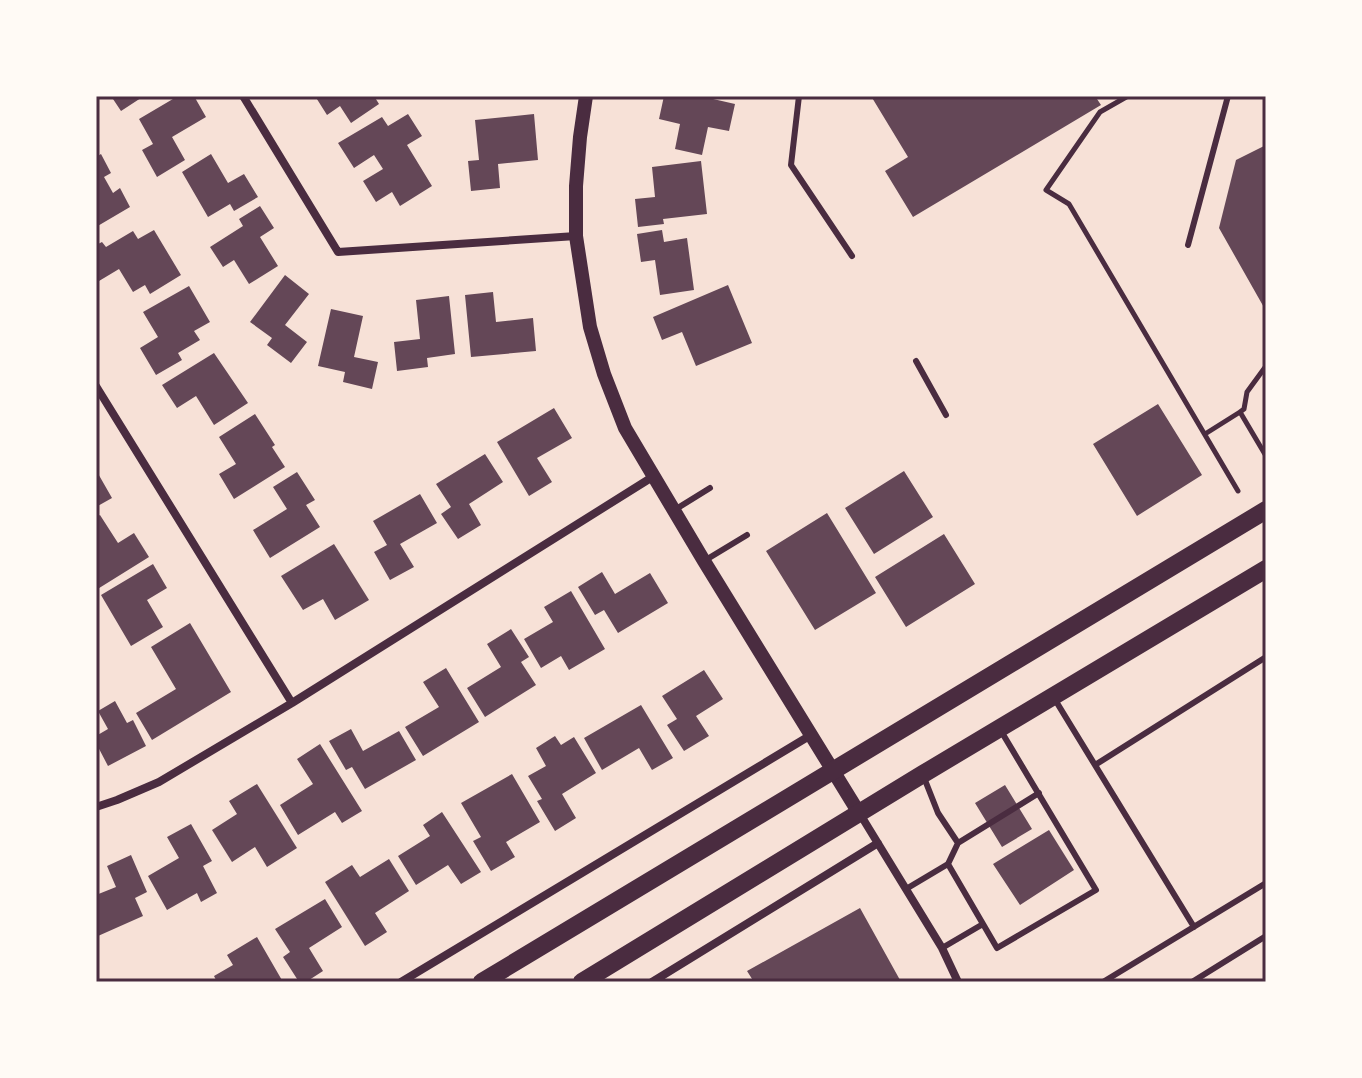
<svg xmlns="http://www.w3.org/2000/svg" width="1362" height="1078" font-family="'Titillium Web',sans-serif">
<rect width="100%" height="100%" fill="#f7e1d7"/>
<path fill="#644757" d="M111,96H144L121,111Z
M178,96H194L206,117L172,137L185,160L157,177L142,150L153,144L139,119Z
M315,96H374L379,104L351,123L340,106L327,115Z
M664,96H700L735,104L729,131L708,127L702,155L675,149L680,124L659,119Z
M871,96H1095L1101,105L913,217L885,171L908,157Z
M408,114L422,136L407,145L432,186L400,206L392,192L376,202L363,181L383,169L374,155L354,168L338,143L382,117L388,126Z
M534,114L538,160L498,164L500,188L471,191L468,161L479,160L475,120Z
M1266,145V311L1219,228L1236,160Z
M101,154L111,173L104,177L113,193L120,188L130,207L96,227V157Z
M211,154L228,183L244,174L258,197L234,211L230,204L208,217L182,172Z
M701,161L707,214L663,219L664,224L638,227L635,199L655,197L652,167Z
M260,206L274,228L260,237L278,266L249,284L234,260L223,267L210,247L243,226L239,219Z
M154,230L181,275L150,294L145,285L133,292L119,269L99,281L96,276V245L102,242L106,247L133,231L138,239Z
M662,230L664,242L687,238L694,290L660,295L655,260L641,262L637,234Z
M285,275L309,294L285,325L307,342L291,363L267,345L272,338L250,322Z
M728,285L752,343L696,366L682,332L662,340L653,317Z
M189,286L210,322L194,331L200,340L178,353L182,360L156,375L140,348L158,337L143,312Z
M493,292L496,322L533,318L536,351L471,357L465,295Z
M449,296L455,354L427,358L428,367L397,371L394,342L420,339L416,300Z
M331,309L363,316L354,357L378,362L372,389L343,382L345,372L318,366Z
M214,353L248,403L214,425L196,396L177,408L162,385Z
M1158,404L1202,475L1137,516L1093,444Z
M554,408L572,438L537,458L552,482L529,496L497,442Z
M255,414L275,445L272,447L285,467L234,499L219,474L236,464L219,437Z
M485,454L503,482L469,504L481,525L458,539L441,514L451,507L436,484Z
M96,470L112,498L96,507Z
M904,471L933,517L874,554L845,508Z
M297,472L315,500L306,505L320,527L270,558L253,530L287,509L273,487Z
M420,494L437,523L400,544L414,567L390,580L374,552L387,545L373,521Z
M827,513L876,593L815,630L766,551Z
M100,515L118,543L134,533L149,557L96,590V517Z
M944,534L975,584L906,627L875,577Z
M334,544L369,600L335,620L323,599L303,610L281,576Z
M153,564L167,588L147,600L163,627L131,646L101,595Z
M602,572L615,594L650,573L668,603L618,633L604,610L595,615L578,587Z
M571,591L605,649L569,670L561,656L541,668L524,639L553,622L544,607Z
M190,623L231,692L152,740L136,713L176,689L151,647Z
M511,629L529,657L521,662L536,685L485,717L467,688L501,667L487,644Z
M446,668L479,722L423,756L405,727L439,707L423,682Z
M704,670L723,699L696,716L709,736L684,751L667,725L677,719L662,696Z
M115,701L127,723L133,720L146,746L108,766L96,743V736L108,729L98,711Z
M641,705L673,758L652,770L639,748L602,770L584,738Z
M351,729L363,751L399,731L416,760L365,789L352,767L346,770L329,741Z
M555,736L561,745L574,737L596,773L562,794L576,818L555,831L537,801L542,799L528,776L546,766L536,748Z
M320,744L362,811L342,823L335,812L298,835L280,805L313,784L297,759Z
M512,774L540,822L506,842L515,857L491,871L473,841L481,837L461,803Z
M257,784L297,848L267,867L255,847L232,862L212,830L237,814L229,801Z
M1005,785L1032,829L1002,847L975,803Z
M442,812L481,872L461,884L448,865L416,885L398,856L430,836L423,825Z
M191,824L212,861L203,866L217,893L201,902L197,893L167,910L148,876L179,858L167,837Z
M1049,830L1074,870L1020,905L993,864Z
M131,855L147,892L135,898L143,916L98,936L96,931V895L116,887L107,866Z
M389,859L409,891L375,913L387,932L365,946L325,882L352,865L360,877Z
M325,899L342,927L309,948L323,971L306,982H299L283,957L290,952L275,929Z
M860,908L900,980L896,982H754L747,971Z
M257,937L283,982H217L214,976L233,965L227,955Z"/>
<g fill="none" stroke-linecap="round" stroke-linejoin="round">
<path stroke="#4a2c40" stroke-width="5" d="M1128,96L1100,112L1046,190L1069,204L1238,491
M1266,366L1247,392L1244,409L1240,412L1266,456
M1205,434L1240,412"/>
<path stroke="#4a2c40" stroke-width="6" d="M799,96L791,165L852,256
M1188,245L1228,96
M916,361L946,415
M676,509L710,488
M704,561L747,535
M1054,698L1194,927
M1095,765L1266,657
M923,775L938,813L958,843L948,864L997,948L1096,890L1001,731
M958,843L1039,793
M906,889L948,864
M942,948L983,924
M1103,982L1266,883
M1192,982L1266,936"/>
<path stroke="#4a2c40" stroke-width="8" d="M243,96L338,252L576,236
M96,386L292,703
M96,807L117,800L159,782L292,703L654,476
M860,814L942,948L958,982
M401,982L811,735
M652,982L878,843"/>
<path stroke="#4a2c40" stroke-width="14" d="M586,96L580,137L576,186V236L590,327L604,374L625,428L704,561L859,813"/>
<path stroke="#4a2c40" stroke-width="18" d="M482,982L1266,510
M582,982L923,774L1266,569"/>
</g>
<rect width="1362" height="1078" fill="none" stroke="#fffaf5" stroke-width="196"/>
<rect x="98" y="98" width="1166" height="882" fill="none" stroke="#4a2c40" stroke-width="3"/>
</svg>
